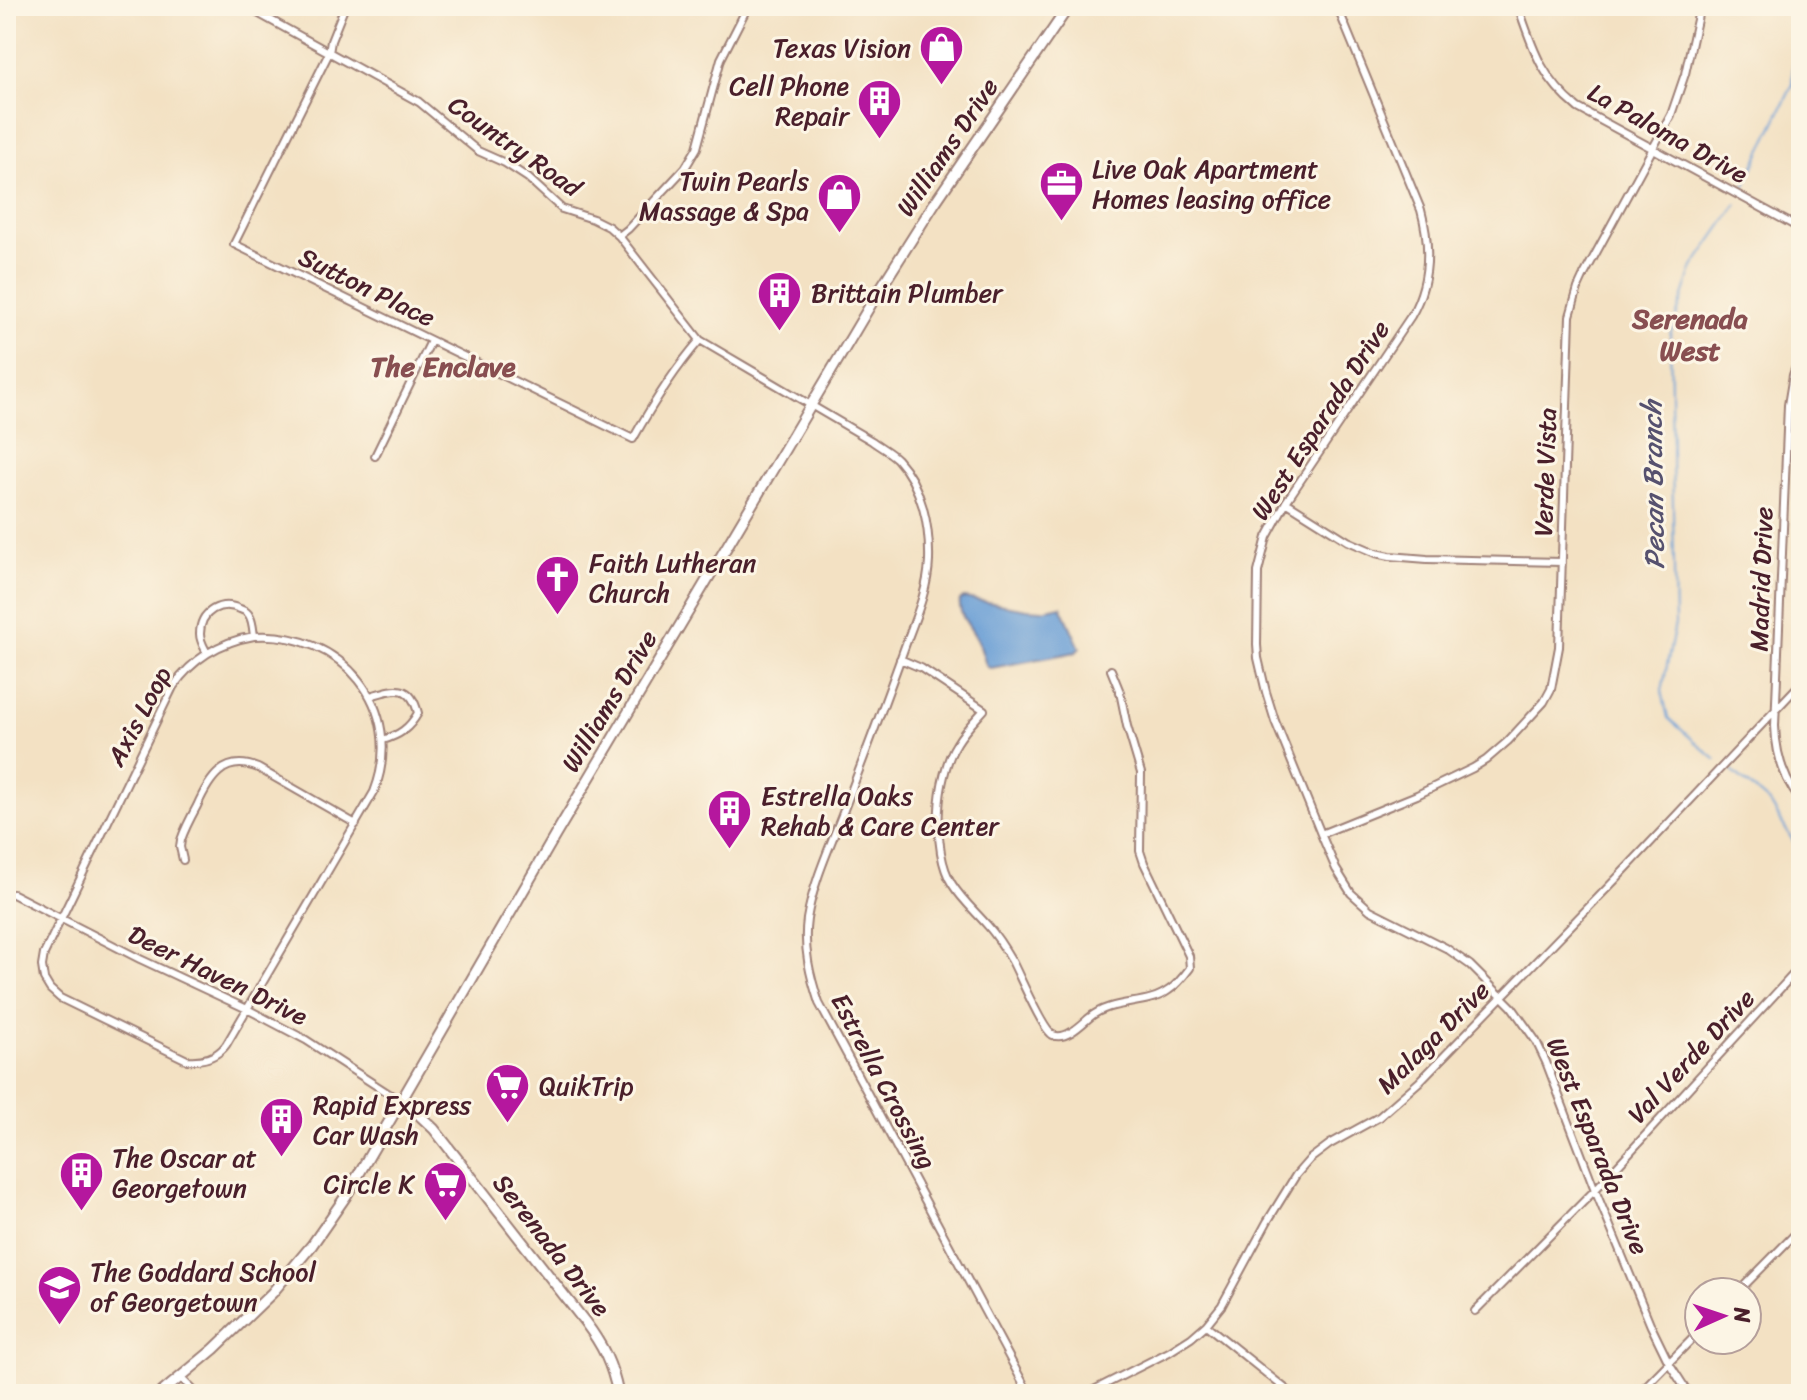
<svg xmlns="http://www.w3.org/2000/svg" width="1807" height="1400" font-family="Sriracha,sans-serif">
<rect width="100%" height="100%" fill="#fcf5e5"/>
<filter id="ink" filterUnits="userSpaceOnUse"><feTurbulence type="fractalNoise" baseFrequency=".0125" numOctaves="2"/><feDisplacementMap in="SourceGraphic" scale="16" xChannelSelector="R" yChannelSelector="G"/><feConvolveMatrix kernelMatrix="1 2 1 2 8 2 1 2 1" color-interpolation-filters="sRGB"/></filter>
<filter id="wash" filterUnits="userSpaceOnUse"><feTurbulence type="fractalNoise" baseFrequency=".006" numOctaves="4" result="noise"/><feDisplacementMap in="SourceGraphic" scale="32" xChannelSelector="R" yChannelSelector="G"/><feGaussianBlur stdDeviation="1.8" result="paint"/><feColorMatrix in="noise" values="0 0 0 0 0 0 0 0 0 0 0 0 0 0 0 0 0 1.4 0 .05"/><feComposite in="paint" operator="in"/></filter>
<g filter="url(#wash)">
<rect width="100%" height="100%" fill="#f3e1c3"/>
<path fill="#689dd5" stroke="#595e80" stroke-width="2" d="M964,598L1027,609L1042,610L1061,606L1080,648L1076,652L991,668L987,667C983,658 980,642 975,636C968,623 958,615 960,600Z"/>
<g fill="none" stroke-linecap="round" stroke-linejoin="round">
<path stroke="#689dd5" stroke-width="2" d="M1793,85L1801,68
M1744,187L1792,86L1794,44L1799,6
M1716,760L1668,718L1662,691L1675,624L1670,335L1693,267L1737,204
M1732,771L1770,803L1801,854"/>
</g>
</g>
<g filter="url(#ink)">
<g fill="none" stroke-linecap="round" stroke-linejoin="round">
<defs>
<path id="street" d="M245,6L419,102L478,151L505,163L528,178L562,209L593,219L609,227L619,236L700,340L872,441C880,447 890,452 897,459C922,486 930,526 929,561C928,591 914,621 904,649C884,705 863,760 842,815C829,849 813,883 807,919C803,948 810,976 819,1003L1029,1394
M345,6L331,41L329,53L234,244L633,439C652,405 674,370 700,340
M1337,6L1421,210C1431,247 1430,283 1411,316L1286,502L1267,537L1258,572L1257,645L1258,658L1266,692L1275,721L1321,834L1336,869L1351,893L1370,910L1446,948L1470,965L1512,1007L1536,1041L1546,1062L1595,1190L1651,1326L1669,1363L1689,1394
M1518,6C1533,49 1541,78 1578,108L1801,229
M619,236L628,229L685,168L697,148L721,59L748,6
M1801,353L1793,375L1788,405L1775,726C1776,754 1783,779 1801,801
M375,456L431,341
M1286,502L1348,541L1376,553L1390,556L1427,559L1562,562
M254,636C341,630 407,708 374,792L226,1045C216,1058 203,1061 187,1060L60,998L50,989L44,979L42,966L44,954L173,687C193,658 219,642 254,636Z
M207,653C204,647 200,641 200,634C200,611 221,600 240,609C245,611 248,612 250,617C253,623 253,630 254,636
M900,659L921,668L984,710C975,720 964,731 957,743C936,775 931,851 952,884C962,900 976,912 988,926C997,936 1005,949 1012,961C1019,974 1043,1031 1053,1035C1065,1041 1081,1025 1089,1018C1112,998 1146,1007 1169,990C1177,985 1184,976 1190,968L1189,956L1144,863L1140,851L1141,773L1127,726L1120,692L1111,670
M370,696C395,689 410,682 418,713C409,729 399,735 383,740
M1321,834L1417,795L1473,768L1486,760L1508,741L1544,702L1551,689L1559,647L1570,316L1578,288L1584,275L1671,115L1685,74L1700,6
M183,860L180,847L181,840C185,828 191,817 197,806C209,779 224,754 258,768L356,824
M13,894L140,959L247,1009L306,1040L400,1101
M1738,1292L1801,1228
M1475,1311L1595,1190L1801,966
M1206,1325L1292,1394
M181,1378L197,1394
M1086,1394L1169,1352L1191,1338L1206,1325L1222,1305L1267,1222L1296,1175L1310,1159L1330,1144L1379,1117L1419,1082L1616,879L1801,683
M1638,1394L1699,1332"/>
<path id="secondary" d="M400,1101L415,1111L434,1129L585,1322C603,1346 612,1364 618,1394
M160,1394L214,1349L272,1293L312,1245L346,1196L556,834L877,294L934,204L1069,6"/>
</defs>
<use href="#street" stroke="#9e8077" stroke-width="10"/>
<use href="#secondary" stroke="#9e8077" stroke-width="13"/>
<use href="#street" stroke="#fff" stroke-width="6"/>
<use href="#secondary" stroke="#fff" stroke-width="9"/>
</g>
</g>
<defs>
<symbol id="shop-pin" viewBox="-11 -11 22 30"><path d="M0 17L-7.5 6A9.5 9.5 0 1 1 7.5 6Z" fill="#b5179e" stroke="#fcf5e5"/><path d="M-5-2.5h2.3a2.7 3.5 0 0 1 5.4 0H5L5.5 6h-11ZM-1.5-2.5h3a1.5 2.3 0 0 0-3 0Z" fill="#fff"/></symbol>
<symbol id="building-pin" viewBox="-11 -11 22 30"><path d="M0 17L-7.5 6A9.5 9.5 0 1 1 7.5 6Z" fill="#b5179e" stroke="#fcf5e5"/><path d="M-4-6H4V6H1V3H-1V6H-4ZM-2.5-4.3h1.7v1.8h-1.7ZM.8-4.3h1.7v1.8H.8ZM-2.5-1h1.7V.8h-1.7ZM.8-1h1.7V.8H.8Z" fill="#fff"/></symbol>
<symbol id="office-pin" viewBox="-11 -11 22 30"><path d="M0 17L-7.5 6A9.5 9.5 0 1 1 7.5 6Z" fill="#b5179e" stroke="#fcf5e5"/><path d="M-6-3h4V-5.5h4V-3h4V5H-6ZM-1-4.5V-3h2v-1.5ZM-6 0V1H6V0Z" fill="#fff"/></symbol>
<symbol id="church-pin" viewBox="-11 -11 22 30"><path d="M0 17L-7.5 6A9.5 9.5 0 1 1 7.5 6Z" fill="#b5179e" stroke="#fcf5e5"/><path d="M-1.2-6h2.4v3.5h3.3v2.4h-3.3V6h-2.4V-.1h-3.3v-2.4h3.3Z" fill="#fff"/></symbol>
<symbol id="supermarket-pin" viewBox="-11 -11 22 30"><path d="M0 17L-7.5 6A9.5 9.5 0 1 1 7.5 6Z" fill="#b5179e" stroke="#fcf5e5"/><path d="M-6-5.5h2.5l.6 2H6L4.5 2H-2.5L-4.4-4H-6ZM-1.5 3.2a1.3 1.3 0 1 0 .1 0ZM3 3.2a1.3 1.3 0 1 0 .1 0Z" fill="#fff"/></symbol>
<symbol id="school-pin" viewBox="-11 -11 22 30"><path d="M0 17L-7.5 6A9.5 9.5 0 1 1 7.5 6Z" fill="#b5179e" stroke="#fcf5e5"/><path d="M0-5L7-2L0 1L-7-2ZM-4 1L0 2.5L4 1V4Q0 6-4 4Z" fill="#fff"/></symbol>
</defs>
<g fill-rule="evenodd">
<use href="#shop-pin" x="916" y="22" width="51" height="69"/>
<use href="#building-pin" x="854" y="76" width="51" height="69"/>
<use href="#office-pin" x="1036" y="158" width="51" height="69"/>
<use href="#shop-pin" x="814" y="170" width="51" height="69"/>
<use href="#building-pin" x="754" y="268" width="51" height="69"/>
<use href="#church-pin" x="532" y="552" width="51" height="69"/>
<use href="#building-pin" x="704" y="786" width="51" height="69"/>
<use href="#supermarket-pin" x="482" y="1060" width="51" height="69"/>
<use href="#building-pin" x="256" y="1094" width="51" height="69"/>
<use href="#building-pin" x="56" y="1148" width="51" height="69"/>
<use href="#supermarket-pin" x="420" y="1158" width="51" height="69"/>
<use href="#school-pin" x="34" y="1262" width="51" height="69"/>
</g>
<g text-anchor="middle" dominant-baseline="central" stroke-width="6" stroke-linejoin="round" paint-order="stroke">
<g font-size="26" fill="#4a1f2b" stroke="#fcf5e5" text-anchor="start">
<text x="911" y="48" text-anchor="end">Texas Vision</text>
<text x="849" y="86" text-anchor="end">Cell Phone<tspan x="849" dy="30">Repair</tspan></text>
<text x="1092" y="169">Live Oak Apartment<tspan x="1092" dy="30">Homes leasing office</tspan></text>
<text x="809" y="181" text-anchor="end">Twin Pearls<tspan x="809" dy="30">Massage &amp; Spa</tspan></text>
<text x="811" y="293">Brittain Plumber</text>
<text x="589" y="563">Faith Lutheran<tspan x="589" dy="30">Church</tspan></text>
<text x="761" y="796">Estrella Oaks<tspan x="761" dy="30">Rehab &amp; Care Center</tspan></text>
<text x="539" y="1086">QuikTrip</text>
<text x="313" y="1105">Rapid Express<tspan x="313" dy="30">Car Wash</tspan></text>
<text x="112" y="1158">The Oscar at<tspan x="112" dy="30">Georgetown</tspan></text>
<text x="414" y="1184" text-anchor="end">Circle K</text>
<text x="90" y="1272">The Goddard School<tspan x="90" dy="30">of Georgetown</tspan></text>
</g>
<g font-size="26" fill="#4a1f2b" stroke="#fcf5e5">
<text transform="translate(1668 133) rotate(29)">La Paloma Drive</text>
<text transform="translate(515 146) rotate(35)">Country Road</text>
<text transform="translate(947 147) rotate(-56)">Williams Drive</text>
<text transform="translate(367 287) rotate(26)">Sutton Place</text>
<text transform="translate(1320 420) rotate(-57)">West Esparada Drive</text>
<text transform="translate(1545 472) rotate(-88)">Verde Vista</text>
<text transform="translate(1761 579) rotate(-88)">Madrid Drive</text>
<text transform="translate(609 701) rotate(-59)">Williams Drive</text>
<text transform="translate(139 716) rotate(-62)">Axis Loop</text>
<text transform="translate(218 975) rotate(26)">Deer Haven Drive</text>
<text transform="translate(1433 1037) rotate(-45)">Malaga Drive</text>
<text transform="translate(1691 1056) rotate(-47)">Val Verde Drive</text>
<text transform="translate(884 1081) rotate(62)">Estrella Crossing</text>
<text transform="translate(1598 1146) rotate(68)">West Esparada Drive</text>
<text transform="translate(552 1245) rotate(52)">Serenada Drive</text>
</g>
<g font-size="28" font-weight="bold" fill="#884f51" stroke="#fcf5e5">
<text x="1690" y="318">Serenada<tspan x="1690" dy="32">West</tspan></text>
<text x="443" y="366">The Enclave</text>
</g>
<g font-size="28" font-style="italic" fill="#56516f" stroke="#fcf5e5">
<text transform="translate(1653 485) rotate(-91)">Pecan Branch</text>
</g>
</g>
<rect width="1807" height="1400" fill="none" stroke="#fcf5e5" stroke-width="32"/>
<g transform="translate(1723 1316) rotate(87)"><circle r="38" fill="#fcf5e5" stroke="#b59f9b" stroke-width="2"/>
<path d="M0-6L14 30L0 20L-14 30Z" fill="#b5179e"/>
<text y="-12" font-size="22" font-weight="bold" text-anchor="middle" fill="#4a1f2b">N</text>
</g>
</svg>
